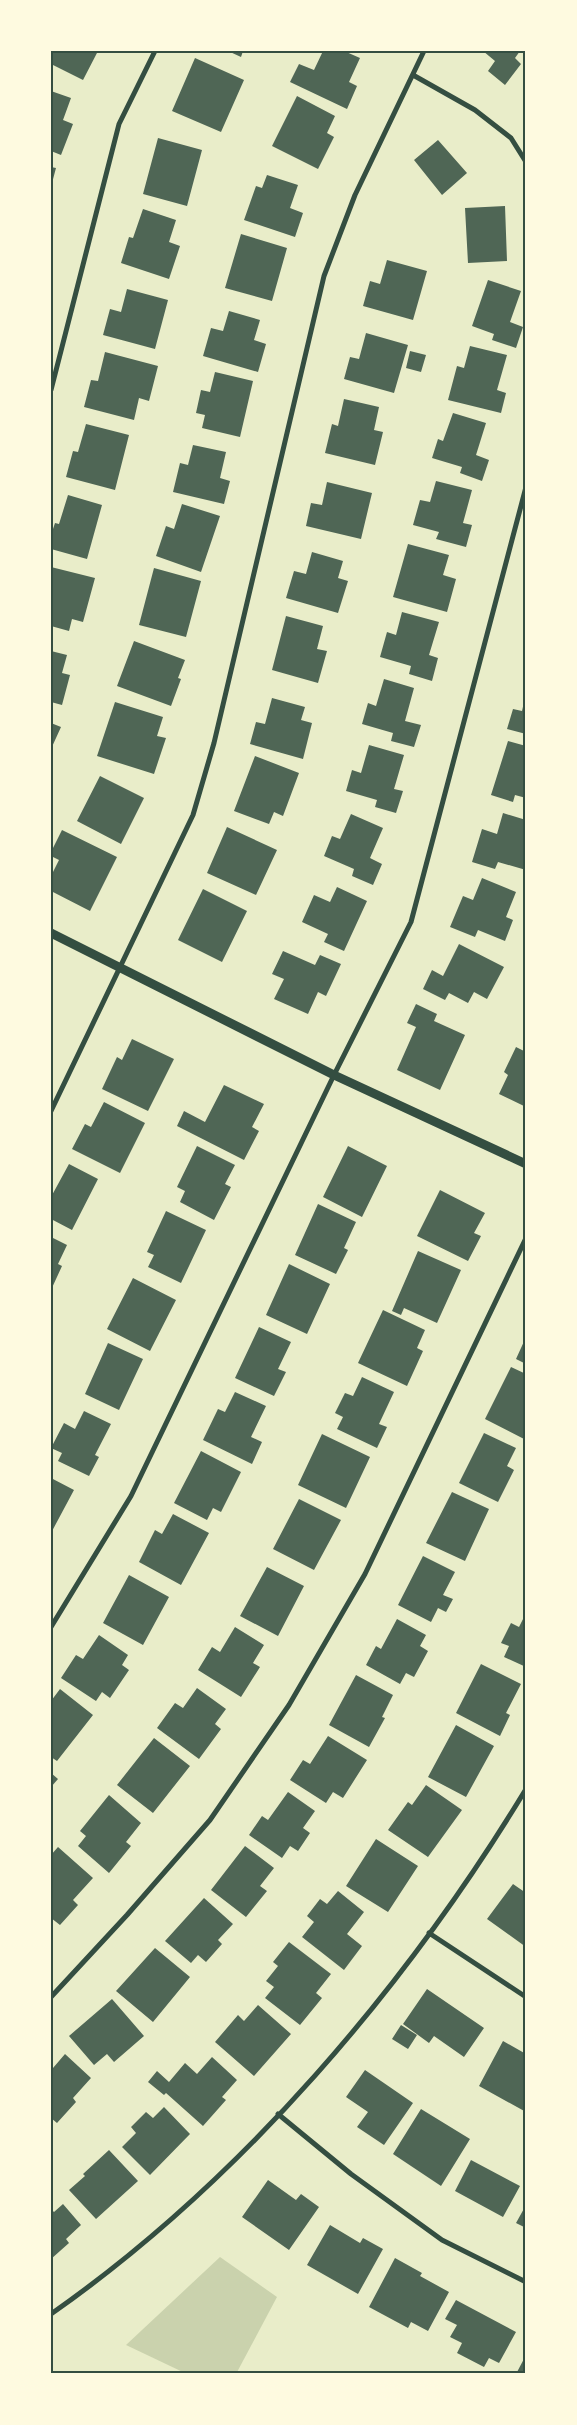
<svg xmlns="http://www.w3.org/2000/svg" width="577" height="2425" font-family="'PT Sans Narrow',sans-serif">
<rect width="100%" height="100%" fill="#e9edc9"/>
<path fill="#cad2ad" d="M220,2257L277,2297L236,2374H187L126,2345Z"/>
<path fill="#4f6655" d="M51,51H98L83,80L51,64Z
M228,51H243L241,57Z
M323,51H344L360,58L349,82L357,86L347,109L290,82L299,64L314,70Z
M483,51H520L515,58L521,64L505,85L488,71L495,61Z
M195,58L244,80L221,132L172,111Z
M51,91L71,98L63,120L73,124L61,155L51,151Z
M297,96L335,116L327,133L334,137L318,169L272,146Z
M158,138L202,150L187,206L143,194Z
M438,140L467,173L442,195L414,160Z
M51,167L56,168L52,183L51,182Z
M267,175L298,185L290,208L303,213L295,237L244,220L256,186L262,188Z
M505,206L507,261L468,263L465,208Z
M143,209L176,220L169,242L180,246L169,279L121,263L129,237L133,238Z
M241,234L287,248L272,301L225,288Z
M387,260L427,271L413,320L363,306L370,281L380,284Z
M488,280L521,291L510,322L523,327L516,348L492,340L494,334L472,326Z
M127,289L168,300L155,349L103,335L110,309L121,312Z
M229,311L260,320L254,340L266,344L258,372L203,356L211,328L223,331Z
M366,333L408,345L394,393L344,379L350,357L359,359Z
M470,346L507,355L497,390L506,393L501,413L448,400L457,366L464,368Z
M410,351L426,355L421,372L406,368Z
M105,352L158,366L149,401L139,398L134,420L84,407L91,380L98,381Z
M215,372L253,381L240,437L202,428L205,415L196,413L201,390L210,392Z
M344,399L379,407L374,430L383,432L375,465L325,453L332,424L338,426Z
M453,413L486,423L476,455L489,460L482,481L460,473L462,467L432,458L438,439L443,441Z
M86,424L129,435L115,490L66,477L73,451L78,452Z
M193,445L226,452L220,478L230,481L224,504L173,492L180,463L188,465Z
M436,481L472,490L463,523L472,525L466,547L436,539L439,532L413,525L420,500L430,502Z
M327,482L372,493L361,539L306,526L311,503L322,505Z
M68,495L102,505L87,559L51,549V535L55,523L59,524Z
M182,504L220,516L201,572L156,556L166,526L174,529Z
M408,544L449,555L443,575L456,579L447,612L393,597Z
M312,552L343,561L338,578L348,581L338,613L286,598L294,571L306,574Z
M51,567L95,578L83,622L72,619L69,631L51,626Z
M154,568L201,581L186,637L139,625Z
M402,612L439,622L429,655L438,658L432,681L409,674L411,666L380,657L387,632L396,635Z
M286,616L323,626L317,649L327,651L318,683L272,670Z
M134,641L185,660L178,678L181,679L171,706L117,686Z
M51,651L67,655L62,673L70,675L62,705L51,702Z
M384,679L414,688L405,721L421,725L414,747L391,741L393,733L362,724L368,703L376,706Z
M272,698L305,707L301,720L312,723L303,759L250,744L256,722L265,724Z
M525,698H526V734L507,729L513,709L522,711Z
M115,702L163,717L157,736L166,738L154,774L97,756Z
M51,723L61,727L51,749Z
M508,741L526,746V798L515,795L513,802L491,795Z
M369,745L404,755L394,789L403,791L396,813L375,807L377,800L346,791L352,770L361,773Z
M255,756L299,773L283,816L274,812L269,824L234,811Z
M100,776L144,798L121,844L77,821Z
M503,813L526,820V870L498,862L495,869L472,862L482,829L497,834Z
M351,814L383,828L370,858L382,864L373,885L352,876L354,869L324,856L332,836L340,839Z
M227,827L277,850L256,895L207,873Z
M62,830L117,857L90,911L51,891V876L59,860L51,856V852Z
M482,878L516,892L506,917L513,920L505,941L478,930L475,937L450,927L463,896L473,900Z
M337,887L367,901L344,951L324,942L328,934L302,922L314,895L330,902Z
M203,889L247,911L222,962L178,940Z
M459,944L504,967L487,999L474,992L468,1003L449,993L445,1000L423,989L432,970L443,976Z
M283,951L315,965L320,955L341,964L326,996L318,992L308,1014L274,999L284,979L272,974Z
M416,1004L437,1014L434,1021L465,1035L440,1090L397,1070L416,1027L407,1023Z
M132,1039L174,1059L148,1111L102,1089L117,1057L122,1060Z
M516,1047L526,1052V1107L499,1094L508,1075L504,1072Z
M224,1085L264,1104L252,1127L259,1131L244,1160L177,1126L184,1111L205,1122Z
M104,1102L145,1123L120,1173L72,1149L85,1124L91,1127Z
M197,1146L235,1165L225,1184L231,1187L214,1220L180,1202L185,1191L177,1187Z
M348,1146L387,1166L362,1217L323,1197Z
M69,1164L98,1179L72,1230L51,1219V1197Z
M440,1190L485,1213L474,1233L481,1236L468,1261L417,1236Z
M318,1204L356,1222L344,1248L348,1250L336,1274L295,1255Z
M166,1211L206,1230L181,1283L148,1267L154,1255L147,1252Z
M51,1237L67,1245L58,1264L62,1266L51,1290Z
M418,1251L461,1270L437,1323L404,1308L401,1315L392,1311Z
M289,1264L330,1284L307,1334L266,1315Z
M133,1278L176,1300L150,1351L107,1329Z
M383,1310L425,1330L417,1348L423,1351L407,1386L358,1363Z
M259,1327L291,1342L278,1369L286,1372L274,1396L235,1378Z
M526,1337V1364L516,1359Z
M108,1343L143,1359L119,1410L85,1394Z
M511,1367L526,1374V1440L485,1419Z
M362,1377L394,1392L379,1424L387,1427L377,1448L337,1429L343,1417L335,1413L345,1393L353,1396Z
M235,1392L266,1406L251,1437L262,1442L252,1464L203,1440L218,1409L225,1412Z
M84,1411L111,1424L95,1455L99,1457L89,1476L58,1461L62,1453L51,1448L64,1423L75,1429Z
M484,1433L516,1448L507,1466L514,1470L498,1502L459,1483Z
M322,1434L370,1457L346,1508L298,1485Z
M201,1451L241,1472L221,1512L213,1508L207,1520L174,1503Z
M51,1478L74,1490L51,1533Z
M452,1492L489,1509L465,1561L426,1543Z
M299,1499L341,1520L314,1570L273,1549Z
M173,1514L209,1533L181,1585L139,1562L155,1530L162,1534Z
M423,1556L455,1572L443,1595L453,1599L446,1612L438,1608L431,1622L398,1605Z
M267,1567L304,1586L278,1636L240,1616Z
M129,1575L169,1597L143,1645L103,1623Z
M526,1613V1667L504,1657L509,1646L501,1643L511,1623L519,1627Z
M397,1619L426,1635L420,1646L428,1651L414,1677L406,1673L400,1684L366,1665L376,1646L381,1649Z
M235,1627L264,1645L253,1663L260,1667L241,1697L198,1670L212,1647L220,1652Z
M99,1635L128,1655L122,1665L129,1670L110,1698L102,1692L96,1701L61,1678L76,1655L83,1659Z
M481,1664L521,1684L506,1713L510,1715L500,1736L456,1713Z
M356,1675L393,1695L382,1717L385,1718L369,1747L329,1725Z
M197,1688L226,1709L215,1724L221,1729L199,1759L157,1728L175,1703L183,1708Z
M60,1689L93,1715L57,1761L51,1757V1701Z
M456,1725L494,1746L466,1797L428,1777Z
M328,1736L367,1760L343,1798L333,1792L326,1803L290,1780L303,1760L310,1764Z
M154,1738L190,1766L153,1813L117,1785Z
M51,1773L58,1779L51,1787Z
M426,1785L462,1810L428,1857L388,1830L408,1802L412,1805Z
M288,1792L315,1811L303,1828L310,1833L298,1851L290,1846L282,1858L249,1835L262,1816L268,1820Z
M109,1795L141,1823L126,1842L131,1846L109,1873L78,1846L86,1836L80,1831Z
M376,1839L418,1866L388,1912L346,1886Z
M245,1846L274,1868L260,1886L267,1891L246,1917L211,1890Z
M58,1847L93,1878L73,1900L78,1905L60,1925L51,1918V1855Z
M513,1884L526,1893V1947L487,1919Z
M338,1891L364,1912L347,1934L362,1946L344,1970L302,1937L314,1922L307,1916L320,1899L327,1904Z
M204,1898L233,1924L218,1940L222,1944L206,1962L198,1955L191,1963L165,1941Z
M289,1942L331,1974L316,1993L322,1998L300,2025L265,1998L274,1987L266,1981L278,1966L273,1962Z
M155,1948L190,1977L153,2022L116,1991Z
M427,1989L484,2028L464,2057L434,2036L429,2043L403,2024Z
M112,1999L144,2036L114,2062L107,2054L94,2065L69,2036Z
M258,2005L291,2034L254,2076L215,2042L238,2015L244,2021Z
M401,2025L417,2035L408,2049L392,2039Z
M503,2041L526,2054V2112L479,2086Z
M65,2054L91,2078L73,2098L76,2102L57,2123L51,2118V2067L53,2068Z
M212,2057L237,2080L222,2097L226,2100L203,2126L166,2093L164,2095L148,2082L157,2071L169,2082L185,2063L197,2074Z
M365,2070L413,2103L384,2145L357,2127L368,2112L346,2097Z
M164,2107L190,2134L150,2175L122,2147L136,2133L131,2127L146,2112L153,2118Z
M421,2109L470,2139L441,2186L393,2154Z
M109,2150L138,2181L96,2219L69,2190L85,2176L83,2174Z
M471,2160L520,2186L503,2217L455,2191Z
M268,2180L296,2200L301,2194L319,2207L289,2250L242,2217Z
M63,2204L81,2225L66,2239L69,2243L51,2259V2209L54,2212Z
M526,2205V2228L516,2223Z
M330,2225L360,2243L363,2238L383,2249L358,2294L307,2265Z
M395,2258L422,2273L420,2276L449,2292L428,2331L411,2322L408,2328L369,2307Z
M456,2300L516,2332L499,2363L489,2358L484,2367L457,2353L462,2343L450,2337L457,2325L445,2319Z
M526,2355V2374H516Z"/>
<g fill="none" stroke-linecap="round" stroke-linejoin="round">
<path stroke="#344e41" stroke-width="5" d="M413,75L475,110L511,138L526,162
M51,390L119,124L155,51
M51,1111L193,815L214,743L324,276L355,195L424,51
M51,1627L131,1496L334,1075L411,922L526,487
M429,1933L526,1997
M51,1997L127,1915L210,1820L289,1705L365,1574L526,1238
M278,2114L351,2174L442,2240L526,2282
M51,2314C241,2181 406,1987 526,1789"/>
<path stroke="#344e41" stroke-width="9" d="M51,933L334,1075L526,1164"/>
</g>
<rect width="577" height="2425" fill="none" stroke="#fefae0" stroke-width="105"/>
<rect x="52" y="52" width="472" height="2320" fill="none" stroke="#344e41" stroke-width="2"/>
</svg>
